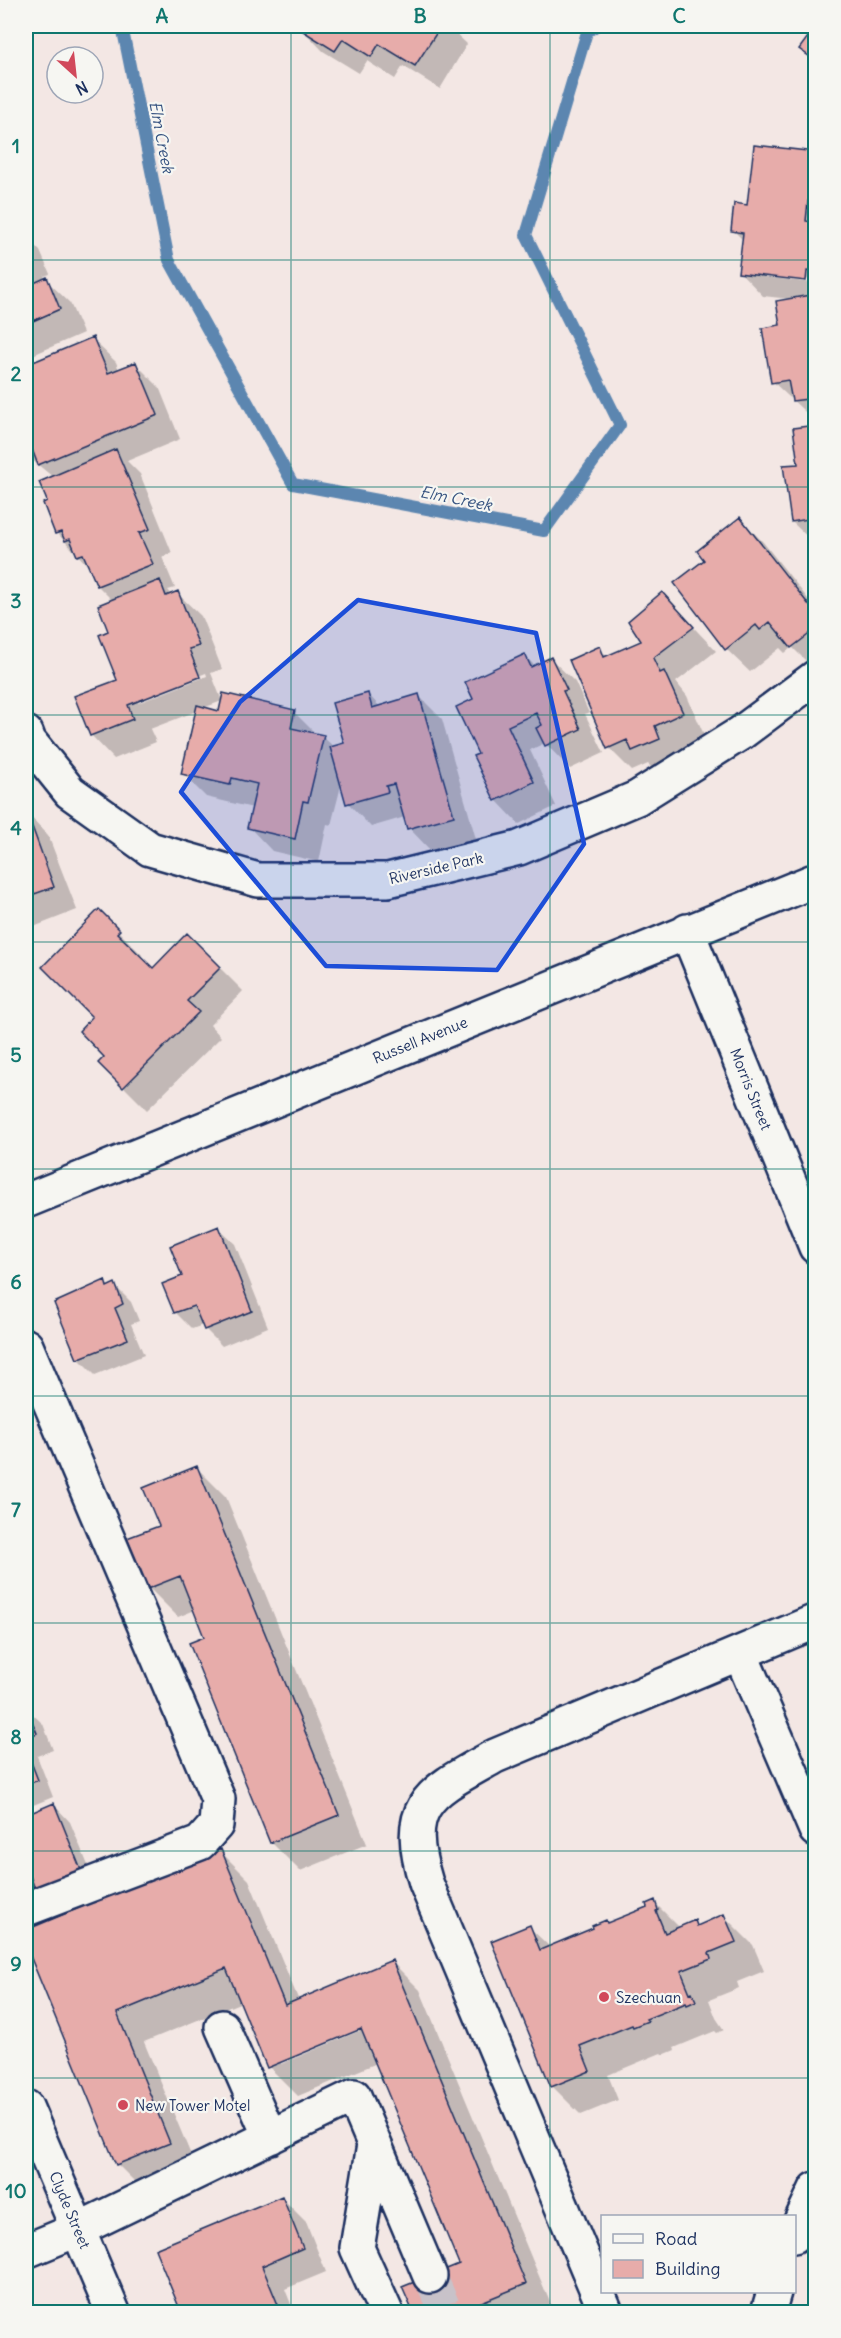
<svg xmlns="http://www.w3.org/2000/svg" width="841" height="2338" font-family="Delius,sans-serif">
<rect width="100%" height="100%" fill="#f3e7e4"/>
<filter id="ink" filterUnits="userSpaceOnUse"><feTurbulence type="fractalNoise" baseFrequency=".0167" numOctaves="2"/><feDisplacementMap in="SourceGraphic" scale="12" xChannelSelector="R" yChannelSelector="G"/><feConvolveMatrix kernelMatrix="1 2 1 2 8 2 1 2 1" color-interpolation-filters="sRGB"/></filter>
<g filter="url(#ink)">
<path fill="#0003" fill-rule="evenodd" d="M301,26H448L467,44L440,89L403,66L395,79L367,61L359,73L323,51L300,27Z
M816,154V422L773,382L782,327L790,299L763,296L740,272L744,241L733,230L748,207ZM764,274L814,280L813,283L764,277Z
M26,237L40,251L50,274L44,276L45,279L70,303L83,333L26,358Z
M92,339L116,362L119,370L135,363L159,387L180,439L127,461L140,474L172,553L162,557L175,588L168,590L172,595L177,593L201,616L222,669L211,673L222,701L203,708L220,712H294L318,736L323,737L334,747L346,744L368,694L380,707L419,696L442,719L476,839L432,852L409,828L405,817L371,827L348,803L342,782L331,825L327,824L319,862L272,851L249,827L253,808L206,797L182,773L197,711L150,729L156,742L114,759L91,735L118,680L110,632L113,601L98,586L90,568L57,533L49,501L53,477L26,455V378ZM206,673L207,676L138,703V700Z
M816,426V545L792,522Z
M740,519L763,542L816,609L815,670L792,647L785,653L780,648L750,672L726,649Z
M662,594L716,651L676,682L687,696L705,737L677,750L683,762L657,773L648,764L632,771L609,748L599,648L608,657L643,641Z
M524,655L535,666L551,659L575,682L589,713L585,714L604,753L570,769L545,743L530,750L556,806L519,824L496,800L480,755L475,700Z
M26,812L48,835L77,910L36,926L26,915Z
M99,912L142,955L140,957L153,970L187,935L243,991L210,1025L221,1037L147,1110L100,1063L106,1057L94,1017Z
M218,1228L235,1244L268,1327L222,1346L205,1329L203,1325L192,1329L176,1313L164,1284L184,1277Z
M104,1282L110,1287L114,1285L131,1302L139,1321L131,1324L144,1355L95,1375L79,1359L56,1303Z
M197,1468L226,1497L367,1844L300,1871L271,1842L206,1638L195,1610L178,1617L149,1588L161,1527Z
M26,1708L43,1724L53,1750L37,1756L53,1797L26,1808Z
M54,1805L70,1822L97,1887L36,1888L26,1877V1817Z
M220,1851L249,1880L299,2001L392,1962L420,1990L554,2312H414L404,2288L461,2265L377,2063L298,2096L269,2067L242,2002L144,2042L198,2172L146,2193L117,2164L26,1942V1931ZM368,2024L369,2027L281,2064V2060Z
M654,1902L680,1928L695,1922L699,1927L724,1916L753,1945L764,1971L737,1982L739,1988L709,2000L716,2018L724,2030L717,2033L715,2031L674,2048L675,2050L663,2055L661,2053L608,2075L618,2100L581,2115L552,2086L529,1927L550,1947L649,1907Z
M282,2198L306,2222L326,2272L285,2289L294,2312H183L157,2249Z"/>
<g fill="none" stroke-linecap="round" stroke-linejoin="round">
<path stroke="#5c86b0" stroke-width="12" d="M122,26L169,260L293,484L544,531L620,425L526,235L587,32L596,26"/>
</g>
<path fill="#e7acaa" stroke="#1b2f5e" stroke-width="1.5" d="M299,26H441L415,66L379,44L371,57L343,39L335,51L298,28Z
M816,26V61L799,49Z
M754,145L816,152V202L808,201L806,221L816,223V272L807,271L806,281L738,273L743,233L731,231L734,203L747,205Z
M26,262L34,283L47,277L60,309L26,324Z
M816,294V398L792,401L788,380L771,383L762,328L780,325L776,301Z
M93,337L108,373L136,362L158,415L38,465L30,444L26,445V377L30,375L26,365Z
M816,425V533H810L808,519L791,522L783,465L798,464L793,428Z
M116,449L150,529L139,533L153,564L97,586L83,554L77,556L70,539L65,541L61,532L55,534L43,503L47,501L39,482Z
M740,517L816,614V629L791,648L770,622L760,630L756,625L725,650L674,583L704,560L697,551Z
M160,580L166,596L178,591L199,646L189,649L200,677L128,705L133,719L90,736L74,696L117,680L99,635L108,631L98,605Z
M662,592L694,627L653,658L660,673L664,671L683,713L655,726L660,739L632,751L627,740L607,749L569,660L600,646L604,657L641,641L628,621Z
M525,654L531,667L551,657L567,690L563,691L581,729L545,746L536,728L542,725L536,713L508,726L534,782L495,801L473,756L478,754L456,707L473,699L465,682Z
M223,693L295,710L291,728L324,735L308,802L303,801L295,839L247,828L257,784L232,778L230,785L181,774L197,705L219,711Z
M368,693L372,708L419,694L454,816L407,829L394,784L386,786L388,792L346,804L330,747L344,743L332,703Z
M26,810L54,887L26,897Z
M99,909L120,930L117,933L153,968L187,933L221,967L187,1001L199,1012L123,1088L98,1063L104,1057L79,1031L92,1017L42,967Z
M219,1226L252,1311L204,1330L194,1306L174,1313L162,1284L182,1276L170,1246Z
M105,1280L107,1287L115,1283L123,1304L115,1308L128,1339L77,1359L54,1303Z
M197,1466L339,1815L270,1843L189,1643L204,1637L180,1576L147,1589L127,1538L159,1526L143,1488Z
M26,1706L37,1733L26,1738Z
M26,1749L38,1780L26,1785Z
M54,1803L81,1870L35,1889L29,1873L26,1874V1815Z
M221,1849L285,2005L392,1960L526,2284L457,2312H413L402,2287L459,2264L361,2029L267,2068L226,1968L117,2013L170,2143L116,2165L26,1946V1930Z
M655,1900L658,1910L656,1911L665,1933L695,1920L697,1926L724,1914L736,1942L709,1953L711,1959L681,1971L690,1993L692,1992L696,2001L687,2005L686,2003L646,2019L648,2021L633,2027L632,2025L580,2046L590,2071L551,2087L491,1941L530,1925L540,1950L593,1928L592,1926L606,1920L607,1923L647,1907L646,1904Z
M282,2196L303,2248L262,2266L281,2312H181L155,2249Z"/>
<g fill="none" stroke-linecap="round" stroke-linejoin="round">
<path stroke="#c8c2c9" stroke-width="33" stroke-dasharray="33 16" stroke-linecap="butt" d="M430,2276L446,2312"/>
<defs>
<path id="minor" d="M26,733L29,741L70,792L150,849L258,880H388L519,848L637,798L741,733L816,677
M687,931L816,1247
M26,1201L816,880
M26,1346L218,1799L216,1825L200,1843L26,1909
M740,1653L816,1830
M222,2027L270,2137
M26,2107L113,2312
M374,2145L357,2248L386,2312
M794,2236L816,2189
M26,2251L79,2229L354,2096L430,2276
M606,2312L426,1883C401,1802 431,1792 495,1756L816,1621
M768,2312L774,2292"/>
</defs>
<use href="#minor" stroke="#1b2f5e" stroke-width="38"/>
<use href="#minor" stroke="#f6f6f2" stroke-width="33"/>
</g>
</g>
<path fill="#1d4ed8" fill-opacity="0.2" stroke="#1d4ed8" stroke-width="4.5" stroke-linejoin="round" d="M358,600L536,633L584,844L497,970L326,966L181,792L240,702Z"/>
<path fill="none" stroke="#0f766e" stroke-width="1.5" stroke-opacity="0.55" d="M291,26V2312M550,26V2312M26,260H816M26,487H816M26,715H816M26,942H816M26,1169H816M26,1396H816M26,1623H816M26,1851H816M26,2078H816"/>
<g fill="#d1495b" stroke="#f6f6f2" stroke-width="2">
<circle cx="604" cy="1997" r="6"/>
<circle cx="123" cy="2105" r="6"/>
</g>
<g text-anchor="middle" dominant-baseline="central" stroke-width="4.5" stroke-linejoin="round" paint-order="stroke">
<g font-size="15" fill="#1b2f5e" stroke="#f6f6f2">
<text transform="translate(436 868) rotate(-13)">Riverside Park</text>
<text transform="translate(420 1040) rotate(-22)">Russell Avenue</text>
<text transform="translate(751 1089) rotate(68)">Morris Street</text>
<text transform="translate(70 2210) rotate(67)">Clyde Street</text>
</g>
<g font-size="15" fill="#1b2f5e" stroke="#f6f6f2" text-anchor="start">
<text x="616" y="1997">Szechuan</text>
<text x="135" y="2105">New Tower Motel</text>
</g>
<g font-size="16" font-style="italic" fill="#365380" stroke="#f6f6f2">
<text transform="translate(162 137) rotate(79)">Elm Creek</text>
<text transform="translate(456 498) rotate(11)">Elm Creek</text>
</g>
</g>
<rect width="841" height="2338" fill="none" stroke="#f6f6f2" stroke-width="66"/>
<rect x="601" y="2215" width="195" height="78" fill="#f6f6f2" stroke="#9ea6b7" stroke-width="1.5"/>
<rect x="613" y="2234" width="30" height="9" fill="#f6f6f2" stroke="#9ea6b7" stroke-width="1.5"/>
<text x="655" y="2245" font-size="18" fill="#1b2f5e">Road</text>
<rect x="613" y="2260" width="30" height="18" fill="#e7acaa" stroke="#9ea6b7" stroke-width="1.5"/>
<text x="655" y="2275" font-size="18" fill="#1b2f5e">Building</text>
<g transform="translate(75 75) rotate(153)"><circle r="28" fill="#f6f6f2" stroke="#9ea6b7" stroke-width="1.5"/>
<path d="M0-4.5L10 22L0 15L-10 22Z" fill="#d1495b"/>
<text y="-9" font-size="16" font-weight="bold" text-anchor="middle" fill="#1b2f5e">N</text>
</g>
<rect x="33" y="33" width="775" height="2272" fill="none" stroke="#0f766e" stroke-width="2"/>
<g font-size="20" text-anchor="middle" font-weight="bold" fill="#0f766e">
<text x="162" y="23">A</text>
<text x="420" y="23">B</text>
<text x="679" y="23">C</text>
<text x="16" y="153">1</text>
<text x="16" y="381">2</text>
<text x="16" y="608">3</text>
<text x="16" y="835">4</text>
<text x="16" y="1062">5</text>
<text x="16" y="1289">6</text>
<text x="16" y="1517">7</text>
<text x="16" y="1744">8</text>
<text x="16" y="1971">9</text>
<text x="16" y="2198">10</text>
</g>
</svg>
